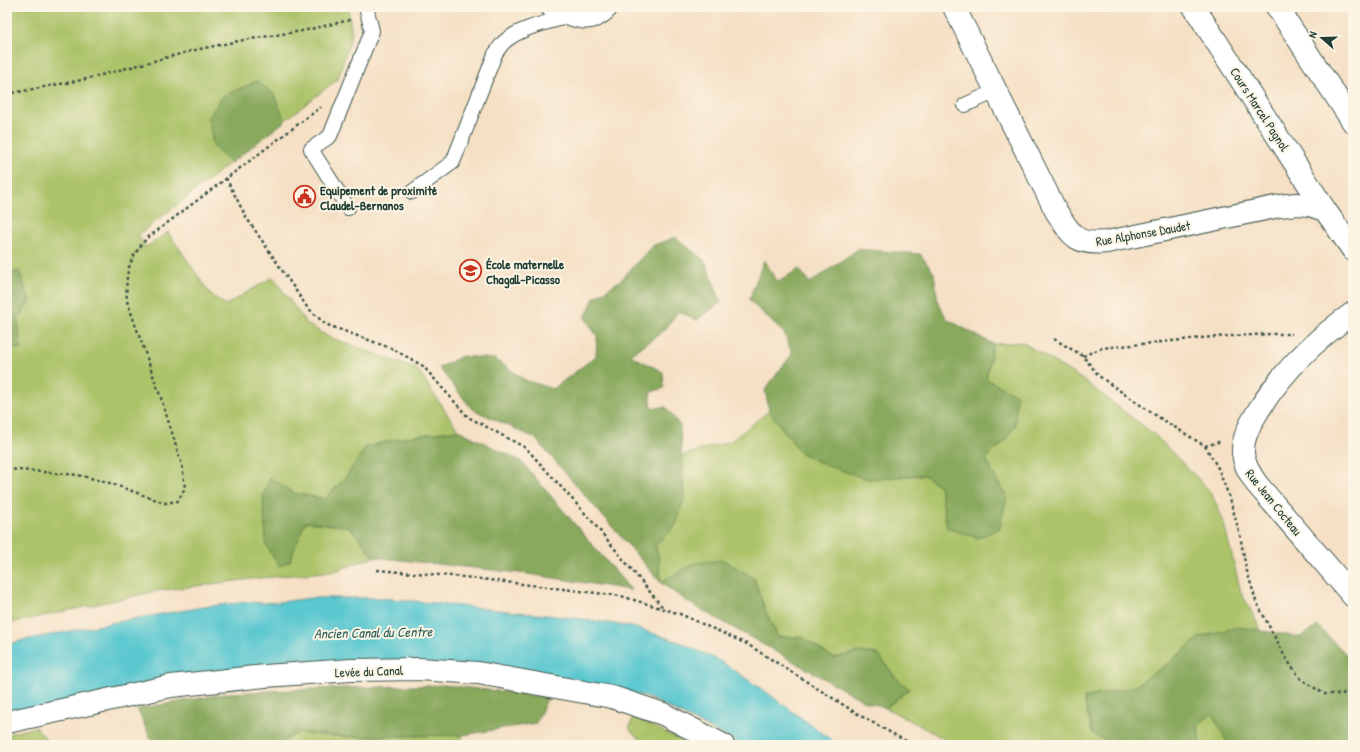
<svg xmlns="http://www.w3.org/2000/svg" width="1360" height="752" font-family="'Patrick Hand',sans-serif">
<rect width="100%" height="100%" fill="#fcf5e5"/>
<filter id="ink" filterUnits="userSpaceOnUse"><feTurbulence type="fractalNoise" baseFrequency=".025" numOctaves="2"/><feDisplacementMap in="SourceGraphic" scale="8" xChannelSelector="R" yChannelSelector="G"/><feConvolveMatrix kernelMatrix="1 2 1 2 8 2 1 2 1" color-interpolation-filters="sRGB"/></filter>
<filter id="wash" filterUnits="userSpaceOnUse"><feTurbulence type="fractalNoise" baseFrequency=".012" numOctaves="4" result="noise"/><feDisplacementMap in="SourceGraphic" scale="16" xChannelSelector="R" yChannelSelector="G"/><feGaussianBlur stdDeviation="0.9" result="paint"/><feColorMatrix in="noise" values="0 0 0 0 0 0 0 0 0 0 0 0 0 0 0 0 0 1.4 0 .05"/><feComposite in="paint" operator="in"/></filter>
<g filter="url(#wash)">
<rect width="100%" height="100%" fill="#f5e0c5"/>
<path fill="#acc369" stroke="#66804e" d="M7,7H345L348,8L352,33L338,79L138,235L146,247L168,232L211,295L226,305L273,277L307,324L329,337L417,369L458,430L407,437L366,447L346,477L325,499L306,495L350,527L374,557L335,571L251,579L157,591L7,624Z
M1022,342L1083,380L1156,436L1211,492L1223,520L1241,592L1261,630L1238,627L1200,637L1170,662L1134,687L1084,698L1092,733L1112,745H956L886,708L909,689L895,677L878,654L859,652L833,658L802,637H778L766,612L695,563L661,583L659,560L655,545L675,527L684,498L681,456L731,441L769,411L801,453L867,479L924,475L940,486L947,528L1007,497L993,474L986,458L1004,442L986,379L993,344Z
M1212,713L1226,740L1227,745H1200L1198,725Z
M633,717L691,745H646L629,729Z
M36,727L51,745H7V734Z
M298,733L348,737L463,735L459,745H276Z"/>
<path fill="#89a95d" stroke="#547348" d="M257,81L274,94L285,121L231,163L214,148L208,118L223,96Z
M675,237L705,261L721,302L697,320L678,311L665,330L630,355L663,372L664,388L651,392V408L666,407L680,426L684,498L675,527L655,545L659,560L661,582L695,563L723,560L754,578L766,612L778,637H802L833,658L859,652L878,654L895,677L909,689L886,708L864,701L691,604L661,583L535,438L472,409L439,368L462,356L495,359L525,380L553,389L596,356L597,336L585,318L594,298L621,280L652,246Z
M858,249L920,254L934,273L938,302L947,319L993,344L986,379L1017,395L1015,426L1004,442L986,458L993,474L1007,497L1000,528L978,538L947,528L940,486L924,475L867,479L822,464L801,453L769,411L765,390L792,354L784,333L749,300L764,260L778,282L799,269L810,283Z
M19,271L30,301L18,319L21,350L7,345V274Z
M458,430L521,461L631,590L528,574L374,557L350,527L305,522L290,561L279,566L266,545L263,496L270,478L294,493L325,499L346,477L366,447L407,437Z
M1318,626L1344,652L1353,666V745H1227L1226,740L1212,713L1198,725L1200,745H1112L1092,733L1084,698L1134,687L1170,662L1200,637L1238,627L1300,637Z
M444,685L548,697L536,723L463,735L348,737L298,733L276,745H159L152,741L137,709L230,693L314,689Z"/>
<path fill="#5bc8d0" stroke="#3d8282" d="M311,598H380L413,601L582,619L633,627L682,643L720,661L766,692L838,745H743L645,696L462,664L7,712V645L19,641L138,618L210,606L249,602L264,603L280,602Z"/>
</g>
<g filter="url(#ink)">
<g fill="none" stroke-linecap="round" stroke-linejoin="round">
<defs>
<path id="lane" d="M965,105L996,91
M412,192L453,162L495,54C498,50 500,46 503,43C519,27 552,22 573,15
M348,208L311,149L330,136L372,31L366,7"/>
<path id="street" d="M552,7C572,15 590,26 607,7
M954,7L1056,211C1072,236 1075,245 1107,242L1280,206L1296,204L1310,205L1325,210L1353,250
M1194,7L1325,210
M1277,7L1353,122
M1353,313C1316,339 1284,370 1260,408C1252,421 1242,437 1243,453C1244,465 1250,473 1256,483L1353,596
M7,722L171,686L265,676L351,670L420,669L478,673L612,697L663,714L723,745"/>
</defs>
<use href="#lane" stroke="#3f554a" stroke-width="16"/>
<use href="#street" stroke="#3f554a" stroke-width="24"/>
<path stroke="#3f554a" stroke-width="2.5" stroke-dasharray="3 3" stroke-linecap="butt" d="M7,94L82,80L195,50L244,40L302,31L350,20
M226,178L246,217L307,307L325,324L393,349L423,366L468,417L526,448L591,520L664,609
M1054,339L1083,356L1099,376L1113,386L1152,413L1205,446L1218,468L1230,499L1240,535L1246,568L1256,601L1285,657L1301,679L1324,694H1342L1353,689
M1083,356L1102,348L1212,337L1272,334H1292
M1205,446L1222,441
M7,469L78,475L107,482L165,503L178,501L185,488L182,465L162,401L127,301C125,272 128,261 146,239L321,107
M377,570L464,577L621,596L680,614L747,644L861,716L913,745"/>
<use href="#lane" stroke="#fff" stroke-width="14"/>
<use href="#street" stroke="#fff" stroke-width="22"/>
</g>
</g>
<defs>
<symbol id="civic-ring" viewBox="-11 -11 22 22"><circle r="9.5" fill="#fcf5e5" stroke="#c8321e" stroke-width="1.5"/><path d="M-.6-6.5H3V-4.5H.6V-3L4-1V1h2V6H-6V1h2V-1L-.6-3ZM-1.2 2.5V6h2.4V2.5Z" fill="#c8321e"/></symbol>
<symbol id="school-ring" viewBox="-11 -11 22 22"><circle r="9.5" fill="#fcf5e5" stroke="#c8321e" stroke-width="1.5"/><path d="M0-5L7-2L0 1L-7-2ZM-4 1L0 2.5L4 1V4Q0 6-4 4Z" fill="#c8321e"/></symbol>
</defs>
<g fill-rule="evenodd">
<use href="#civic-ring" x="292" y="184" width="25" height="25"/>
<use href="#school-ring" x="458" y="258" width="25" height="25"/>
</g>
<g text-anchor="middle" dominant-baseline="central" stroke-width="4" stroke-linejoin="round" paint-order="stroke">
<g font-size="13" fill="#1f3d34" stroke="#fcf5e5">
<text transform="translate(1260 109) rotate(57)">Cours Marcel Pagnol</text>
<text transform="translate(1143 233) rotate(-10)">Rue Alphonse Daudet</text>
<text transform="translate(1274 502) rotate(51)">Rue Jean Cocteau</text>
<text transform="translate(369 671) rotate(-2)">Levée du Canal</text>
</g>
<g font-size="13" font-weight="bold" fill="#1f3d34" stroke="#fcf5e5" text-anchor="start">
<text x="320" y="190">Equipement de proximité<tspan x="320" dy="15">Claudel-Bernanos</tspan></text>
<text x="486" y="264">École maternelle<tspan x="486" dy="15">Chagall-Picasso</tspan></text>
</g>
<g font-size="14" font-style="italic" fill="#2e605b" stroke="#fcf5e5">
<text transform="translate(373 632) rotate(-1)">Ancien Canal du Centre</text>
</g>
</g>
<rect width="1360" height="752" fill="none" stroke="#fcf5e5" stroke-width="24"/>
<g transform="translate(1322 38) rotate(290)" stroke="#fcf5e5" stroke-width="3" paint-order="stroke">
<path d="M0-3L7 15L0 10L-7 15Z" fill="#1f3d34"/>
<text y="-6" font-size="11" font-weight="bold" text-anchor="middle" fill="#1f3d34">N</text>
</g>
</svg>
